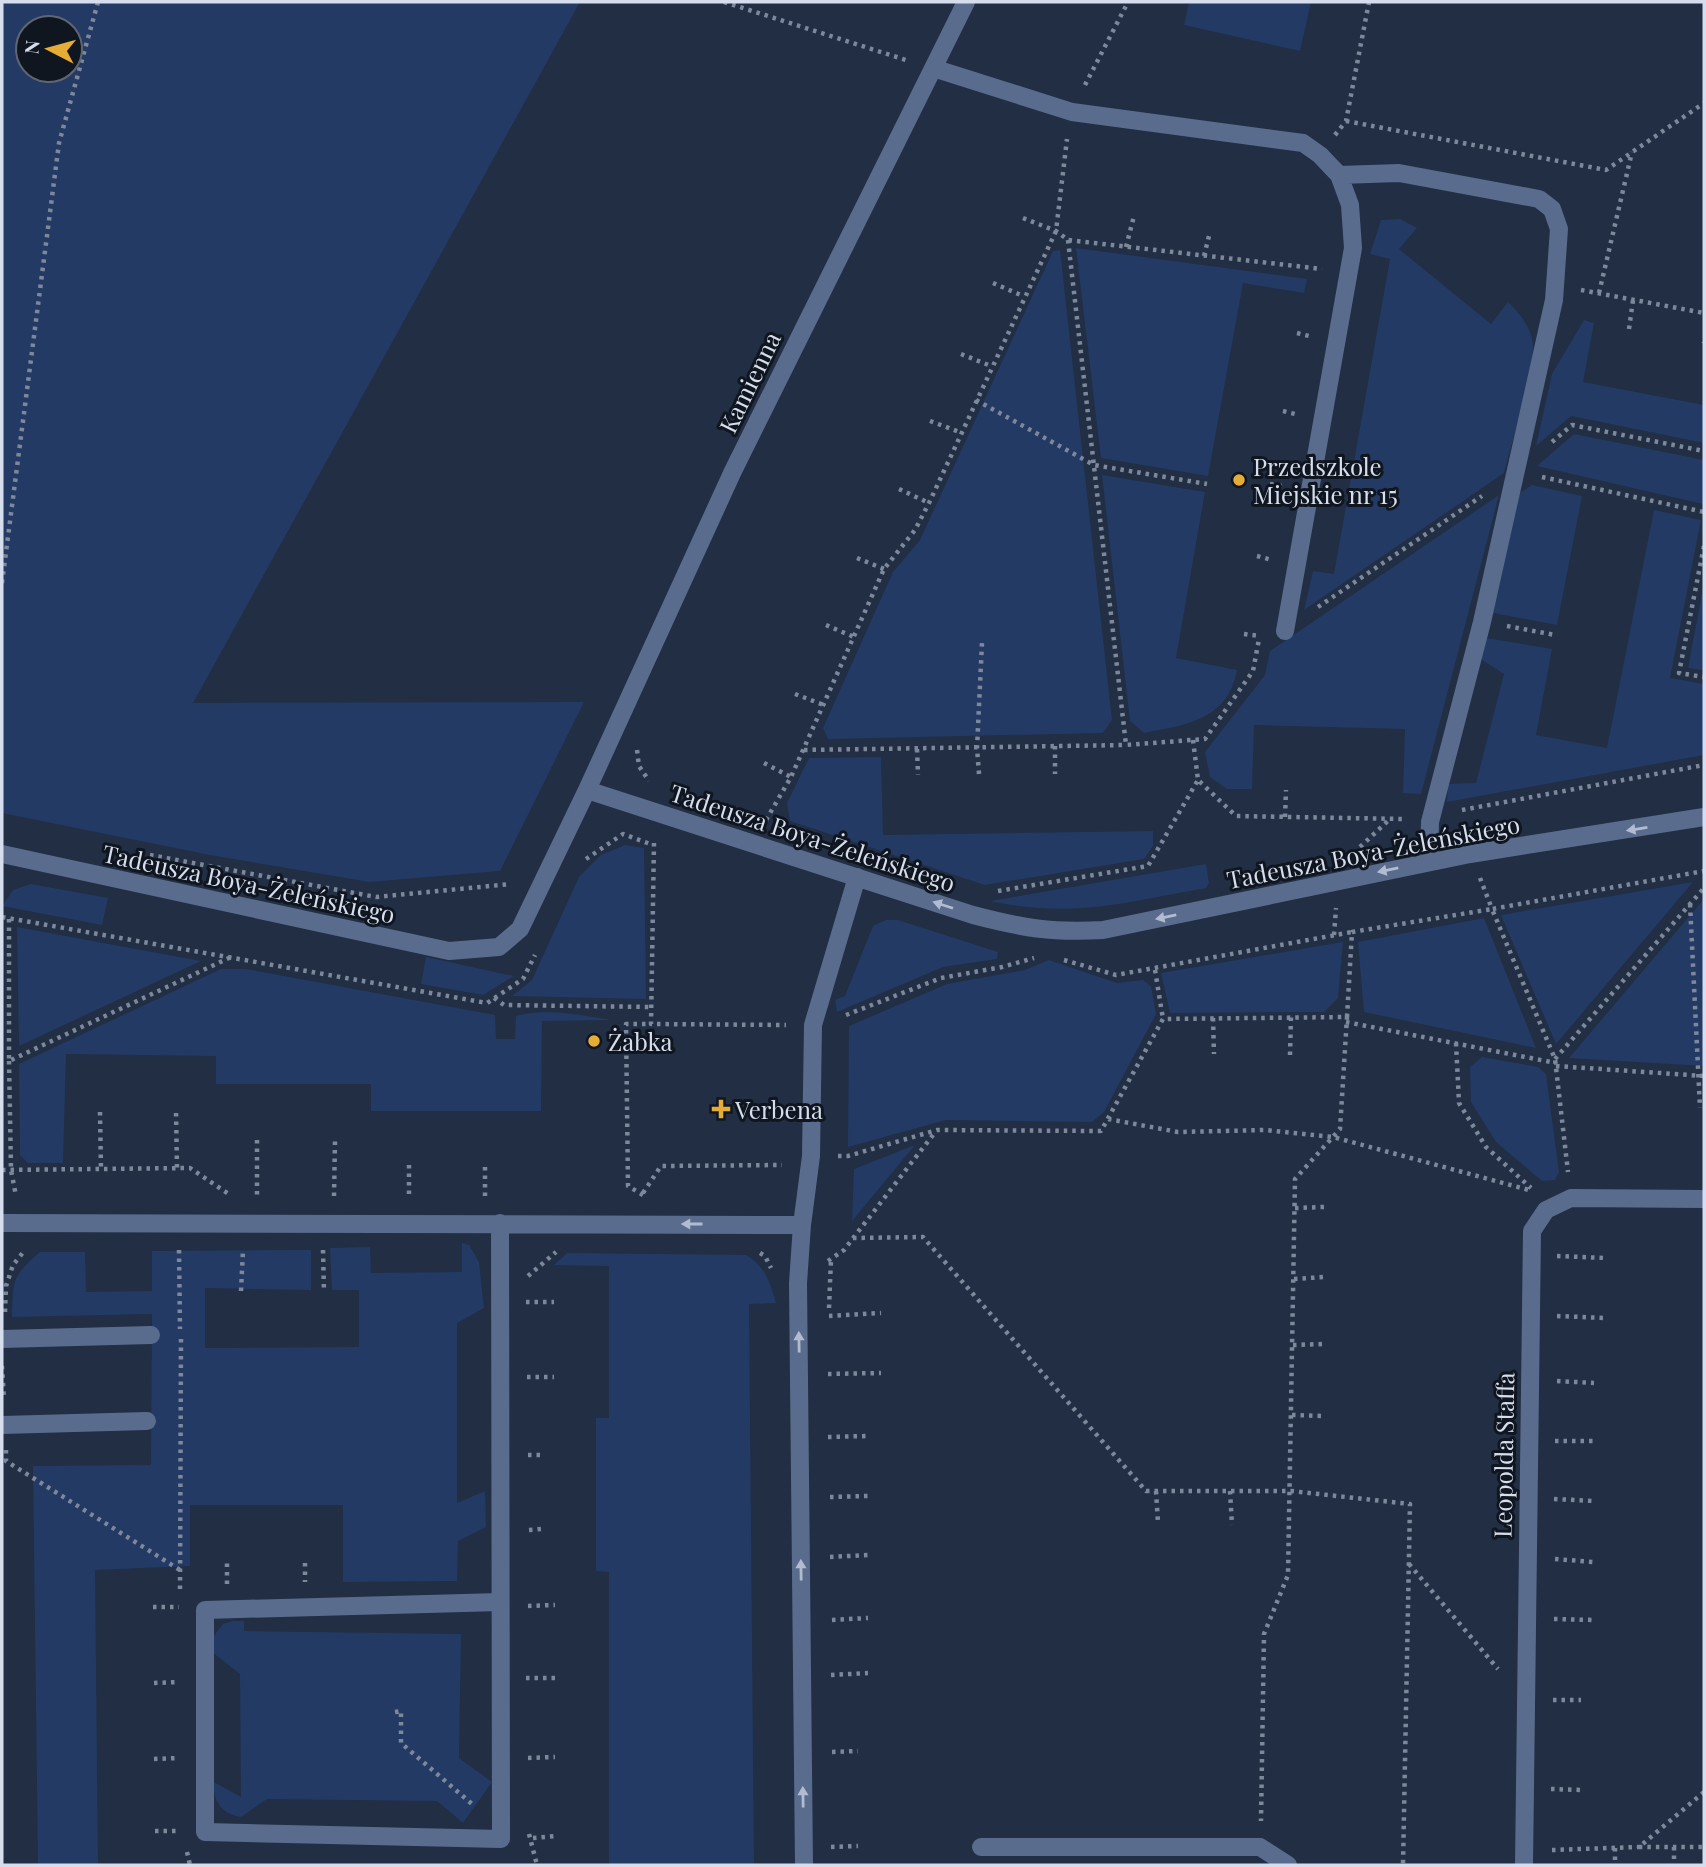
<svg xmlns="http://www.w3.org/2000/svg" width="1706" height="1867" font-family="'Playfair Display',serif">
<rect width="100%" height="100%" fill="#212e44"/>
<path fill="#233a64" fill-rule="evenodd" d="M2,2H580L193,703L584,702L500,871L369,882L210,855L2,813ZM28,28H70V70H28Z
M1189,2H1311L1300,51L1184,25Z
M1400,219L1417,228L1399,249L1491,324L1508,302C1520,313 1534,331 1533,349C1531,385 1513,436 1504,473L1304,610L1313,571L1334,574L1390,259L1370,254L1381,220Z
M1076,248L1307,279L1304,293L1243,283L1208,476L1101,458Z
M1060,250L1112,720L1103,733L828,739L823,728L893,572L920,540L1053,251Z
M1584,320L1594,323L1583,382L1704,405V443L1571,416L1536,446L1552,374Z
M1574,434L1704,460L1703,504L1537,466Z
M1102,475L1205,492L1176,658L1237,670C1228,720 1186,725 1144,733L1130,721Z
M1532,485L1582,496L1557,625L1493,613L1520,493Z
M1499,495L1421,794L1403,793L1405,729L1254,725L1252,789H1227L1210,777L1205,752L1265,675L1270,651Z
M1654,510L1701,520L1670,678L1704,684V755L1447,802L1448,784L1476,783L1504,674L1479,658L1487,638L1552,649L1536,735L1607,748Z
M1704,583V669L1702,670L1688,668Z
M881,757L883,835L1153,831V846L1144,859L985,885L790,821L787,803L809,758Z
M625,845L644,848L646,999L512,996L532,980L579,877L601,855Z
M1206,864L1209,883L1206,888C1127,902 1071,919 990,901Z
M1693,882L1556,1044L1501,915Z
M31,884L108,898L102,925L2,906L13,890Z
M1704,899V1066L1569,1058Z
M1484,918L1536,1048L1364,1012L1358,942Z
M886,920H898L998,952L997,959L943,967L837,1012L835,1000L845,996L873,926Z
M17,927L201,961L19,1046Z
M1343,942L1338,998L1324,1012L1170,1013L1161,973Z
M426,957L514,976L483,995L421,984Z
M1049,960L1117,983L1143,980L1151,986L1156,1014L1104,1112L1092,1122L946,1120L848,1147L849,1026L947,984L1025,970Z
M221,969H246L495,1015L496,1039H515L516,1016C546,1007 580,1015 611,1020L542,1021L541,1111H371V1084H216V1056L66,1054L63,1163H28L20,1155L19,1064Z
M1482,1057L1538,1067L1546,1074L1559,1172L1555,1180L1542,1181L1496,1142L1471,1102L1470,1067Z
M915,1145L852,1221L854,1169Z
M462,1243L469,1245L479,1262L484,1308L457,1323V1503L485,1491L486,1527L458,1541L457,1581L343,1582V1505H190V1566L95,1570L98,1865H38L33,1466L151,1465L152,1314L12,1317C13,1280 12,1276 40,1252H85L86,1292L152,1291V1251L311,1250V1290L205,1288V1348L359,1347V1290H332L330,1248L370,1247L371,1273L462,1272Z
M567,1253L746,1255C765,1266 770,1282 776,1303L749,1304L754,1865H609V1572L596,1571V1418H609V1266L554,1265Z
M233,1621H244V1631L461,1634L459,1758L492,1782L463,1823L437,1801L267,1799L241,1817C222,1814 212,1801 214,1782L241,1797L240,1674L212,1652V1638L223,1624Z"/>
<g fill="none" stroke-linecap="round" stroke-linejoin="round">
<path stroke="#7e889b" stroke-width="4.5" stroke-dasharray="3.5 5" stroke-linecap="butt" d="M724,2L906,60
M1085,85L1128,2
M1346,121L1606,170L1704,103
M1335,135L1346,121L1369,2
M1023,218L1056,231L1068,240L1322,269
M1068,240L1126,745L1205,739L1253,671L1259,639
M1126,247L1134,216
M1204,256L1210,232
M993,283L1023,296
M1581,290L1704,313
M1599,293L1632,152
M1629,329L1633,300
M1297,333L1309,336
M1704,343V342
M961,354L991,366
M976,400L1094,465L1207,484
M1283,411L1295,414
M930,421L962,433
M1552,442L1572,425L1704,451
M1542,477L1704,512
M1270,484L1282,486
M899,489L929,503
M1704,546L1679,673L1704,677
M1257,556L1272,560
M857,558L884,569
M2,583L59,143L98,2
M1318,607L1482,496
M826,625L854,637
M1507,626L1555,635
M1244,634L1260,636
M795,694L824,705
M1193,740L1198,780L1236,816L1405,819
M1055,746V774
M917,749L918,775
M637,750L639,766L649,781
M804,750L1126,745
M764,763L791,777
M979,774L977,748L982,643
M1462,810L1704,765
M1285,817L1286,790
M766,820L791,777L884,569L915,530L929,503L1056,231L1067,139
M654,843L651,1024L786,1025
M1360,847L1391,818
M150,855L376,897L511,884
M586,859L623,834L653,845
M1480,878L1492,909L1704,871
M998,891L1148,866L1198,780
M1690,904L1700,1108
M2,917L487,1003L523,979L535,955
M9,919V1061L231,957
M1334,935L1336,908
M1064,960L1116,975L1352,932
M1155,970L1163,1019
M494,998L504,1005L651,1007
M846,1015L941,978L1002,967L1034,958
M1347,1017L1352,932L1492,909L1555,1059L1568,1172
M1213,1018L1214,1054
M1346,1022L1556,1063
M1456,1043L1459,1103L1486,1147L1531,1188
M1290,1055L1291,1017
M1555,1059L1704,888
M9,1061L11,1170L16,1196
M1556,1066L1704,1076
M100,1112L101,1169
M176,1113L177,1168
M1108,1119L1178,1132L1265,1130L1333,1137L1529,1190
M257,1140V1195
M838,1156H848L937,1130L1101,1131L1163,1019L1347,1017L1340,1129L1295,1179L1288,1575L1264,1634L1261,1821
M409,1165V1198
M2,1170L190,1168L230,1195
M643,1193L661,1166L782,1165
M643,1195L628,1186L626,1024H651
M334,1196L335,1141
M485,1196V1165
M1295,1208L1324,1207
M853,1238L923,1237L1146,1491H1291L1410,1504L1403,1865
M179,1250L180,1329
M323,1250L324,1292
M760,1253L765,1256L771,1268
M1557,1256L1606,1258
M828,1261L844,1250L936,1131
M528,1276L556,1252
M1294,1279L1324,1277
M241,1291L243,1250
M526,1302H554
M829,1308L831,1259
M5,1312L6,1286L13,1265L25,1250
M829,1316L881,1313
M1557,1316L1605,1318
M1293,1345L1324,1344
M2,1366L4,1399
M828,1374L881,1373
M527,1377H554
M1557,1381L1594,1383
M1292,1415L1324,1416
M828,1437L868,1436
M1555,1441H1594
M6,1450V1461L180,1570
M528,1455H540
M1156,1491L1158,1523
M1230,1491L1232,1525
M830,1497L868,1496
M1554,1499L1594,1501
M529,1530L541,1529
M830,1557L868,1555
M1555,1559L1593,1562
M305,1563V1582
M1409,1564L1498,1669
M227,1584V1563
M180,1589L181,1338
M528,1606L555,1605
M153,1607H179
M1554,1619L1593,1620
M832,1620L868,1618
M831,1675L868,1673
M526,1678H555
M154,1683L179,1682
M1553,1700H1581
M395,1712L401,1711V1743L472,1804
M832,1752L858,1751
M528,1758L555,1757
M154,1759L179,1758
M1551,1789L1581,1790
M1704,1792L1639,1847H1704
M155,1831H177
M529,1834L537,1865
M533,1838L555,1836
M831,1847L858,1846
M1674,1847V1865
M1615,1848V1865
M1552,1850L1639,1847
M187,1852L190,1865"/>
<path stroke="#5a6c8d" stroke-width="18" d="M933,68L1072,112L1303,143L1320,155L1339,175L1399,173L1539,199L1552,209L1559,229L1554,300L1482,622L1430,822L1429,862
M1285,631L1353,248L1350,205L1339,175
M587,790L733,471L966,2
M2,854L449,951L499,947L520,929L587,790L973,915C1023,928 1051,933 1103,930L1470,854L1704,817
M2,1223L802,1225L798,1283L804,1865
M500,1223L501,1839L205,1832V1610L500,1602
M802,1225L811,1156L813,1025L857,877
M2,1339L151,1335
M2,1425L147,1421
M981,1847H1260L1288,1865
M1524,1865L1532,1231L1546,1210L1571,1198L1704,1199"/>
</g>
<defs><path id="oneway-solid" d="M-6-.8H1V-3.2L6.5 0L1 3.2V.8H-6Z" transform="scale(1.75)"/></defs>
<g fill="#b1bcd0">
<use href="#oneway-solid" transform="translate(1637 829) rotate(171)"/>
<use href="#oneway-solid" transform="translate(1388 870) rotate(169)"/>
<use href="#oneway-solid" transform="translate(943 905) rotate(-162)"/>
<use href="#oneway-solid" transform="translate(1166 917) rotate(168)"/>
<use href="#oneway-solid" transform="translate(692 1224) rotate(-180)"/>
<use href="#oneway-solid" transform="translate(799 1342) rotate(-91)"/>
<use href="#oneway-solid" transform="translate(801 1570) rotate(-91)"/>
<use href="#oneway-solid" transform="translate(803 1797) rotate(-91)"/>
</g>
<g fill="#e6ad36" stroke="#101620" stroke-width="2.5">
<circle cx="1239" cy="480" r="7"/>
<circle cx="594" cy="1041" r="7"/>
<path d="M717.5 1098.5h7v7h7v7h-7v7h-7v-7h-7v-7h7z"/>
</g>
<g text-anchor="middle" dominant-baseline="central" stroke-width="6" stroke-linejoin="round" paint-order="stroke">
<g font-size="24" fill="#d6deed" stroke="#101620">
<text transform="translate(749 382) rotate(-64)">Kamienna</text>
<text transform="translate(813 837) rotate(18)">Tadeusza Boya-Żeleńskiego</text>
<text transform="translate(1373 851) rotate(-11)">Tadeusza Boya-Żeleńskiego</text>
<text transform="translate(249 883) rotate(12)">Tadeusza Boya-Żeleńskiego</text>
<text transform="translate(1503 1455) rotate(-89)">Leopolda Staffa</text>
</g>
<g font-size="24" fill="#d6deed" stroke="#101620" text-anchor="start">
<text x="1253" y="466">Przedszkole<tspan x="1253" dy="28">Miejskie nr 15</tspan></text>
<text x="608" y="1041">Żabka</text>
<text x="735" y="1109">Verbena</text>
</g>
</g>
<rect width="1706" height="1867" fill="none" stroke="#d6deed" stroke-width="7"/>
<g transform="translate(49 49) rotate(276)"><circle r="33" fill="#101620" stroke="#5f6672" stroke-width="2"/>
<path d="M0-5L12 26L0 18L-12 26Z" fill="#e6ad36"/>
<text y="-10" font-size="19" font-weight="bold" text-anchor="middle" fill="#d6deed">N</text>
</g>
</svg>
